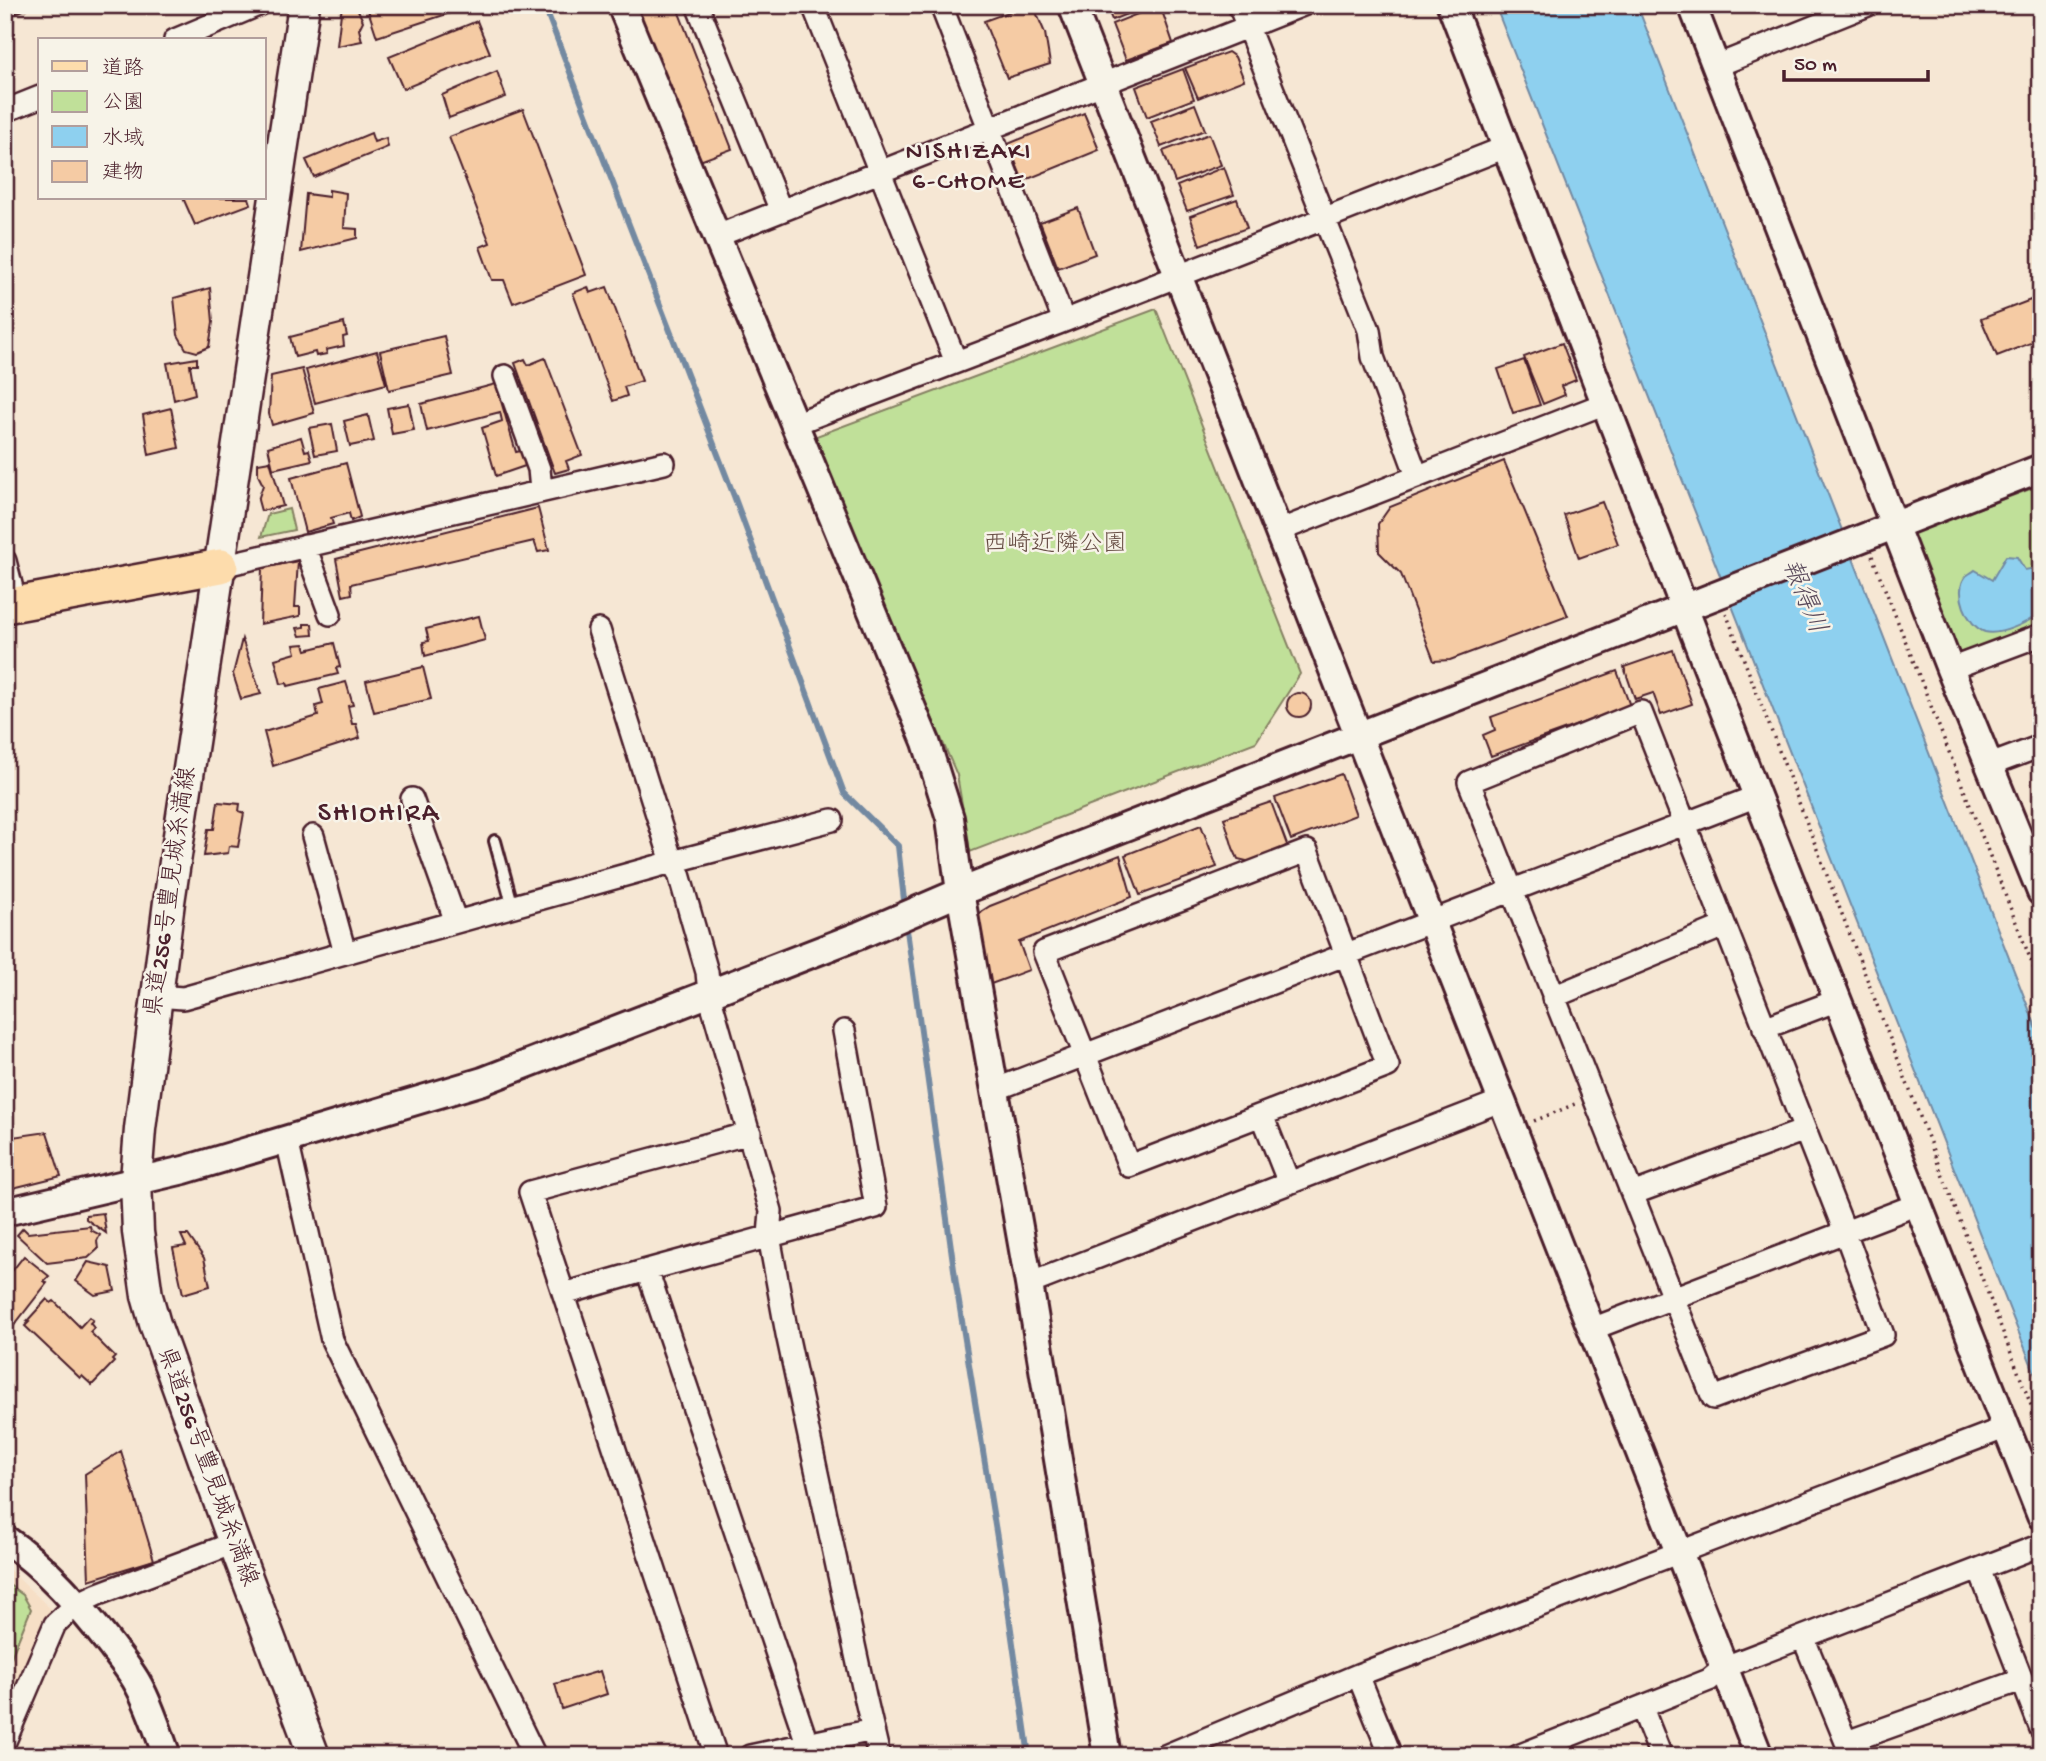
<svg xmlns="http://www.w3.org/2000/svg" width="2046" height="1761" font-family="'Gochi Hand','Klee One',sans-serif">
<rect width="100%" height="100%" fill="#f6e7d4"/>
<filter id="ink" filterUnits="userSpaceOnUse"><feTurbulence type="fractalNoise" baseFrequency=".0143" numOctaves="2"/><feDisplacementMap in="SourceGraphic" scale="14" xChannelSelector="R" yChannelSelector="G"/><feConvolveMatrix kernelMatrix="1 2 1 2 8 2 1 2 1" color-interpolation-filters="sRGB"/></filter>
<g filter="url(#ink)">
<path fill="#f6dfc6" d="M5,1566L52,1610L5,1725Z"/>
<path fill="#c0e099" stroke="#858062" stroke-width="2" d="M1156,309L1300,674L1256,742L970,852L957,775L811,438Z
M2041,485V627L1957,660L1910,534Z
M289,509L294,530L261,537L268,514Z
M5,1582L23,1595L31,1609L5,1672Z"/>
<path fill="#8ed0ef" stroke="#7389a1" stroke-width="2" d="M1495,5H1637L2041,1040V1389Z
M2006,556L2017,557L2025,570L2041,567V584L2037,589L2041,613C2028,622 2001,636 1985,632C1967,626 1953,591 1966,576C1967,575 1974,571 1975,570L1992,580Z"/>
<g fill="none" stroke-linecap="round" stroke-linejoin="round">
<path stroke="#7389a1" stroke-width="6" d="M544,5L734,496L844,793L898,846L905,909
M906,923L956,1284L1004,1581L1029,1756"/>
</g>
<path fill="#f5cba4" stroke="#4a1f2b" stroke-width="2" d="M5,5H35L5,18Z
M342,5H363L358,10L363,21L359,29L362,41L337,46Z
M383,5H458L459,10L377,37L368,10Z
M631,5H676L732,149L697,162Z
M1028,5H1033L1045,33L1050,64L1007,78L984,21Z
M1106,5H1149L1112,20Z
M1160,5L1173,43L1126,60L1112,24Z
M477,21L490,53L403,89L389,57Z
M1228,52L1235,57L1244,80L1198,98L1185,68Z
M1183,69L1194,99L1147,117L1136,87Z
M497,71L506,97L449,118L442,95Z
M1195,104L1205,130L1161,147L1151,121Z
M523,109L586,275L513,303L504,280H492L480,247L490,243L449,137Z
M1084,113L1099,150L1023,181L1008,144Z
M371,133L374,142L386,138L388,147L314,177L306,160Z
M1209,134L1221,165L1175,182L1163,151Z
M1224,167L1234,195L1187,211L1177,186Z
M329,190L346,193L344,228L357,229V238L301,252L306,194L329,197Z
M183,198H249L251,204L195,225Z
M1237,199L1247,228L1200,245L1190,216Z
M1078,208L1095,254L1058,268L1040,222Z
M588,287L590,293L607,287L642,381L624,387L627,396L613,401L573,293Z
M210,288L213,322L209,347L197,352L186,349L178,335L174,298Z
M2041,296V339L1997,356L1981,319Z
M344,323L347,336L343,337L344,346L326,350L327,354L316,356L315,352L295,357L290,337Z
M444,336L453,375L389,390L380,351Z
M1562,343L1576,380L1561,386L1565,395L1543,404L1524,357Z
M377,351L386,384L315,403L306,370Z
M197,358V365H190L195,394L174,400L167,363Z
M545,358L582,455L566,461L569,469L555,473L515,363L525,359L528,365Z
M1524,360L1540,405L1513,413L1498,369Z
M302,369L314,413L272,425L269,414L271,376Z
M496,384L516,452L521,451L525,466L496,476L482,428L502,421L500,412L427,431L421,404Z
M409,404L414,430L392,434L387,408Z
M171,408L179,448L149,455L143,415Z
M368,415L374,441L350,446L344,421Z
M332,424L337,451L315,455L309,428Z
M301,437L305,451L309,450L312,460L273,469L268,447Z
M270,461L283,506L261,511L258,500L263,485L258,475V463Z
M1504,461L1568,616L1450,660L1434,661L1401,574L1379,552L1378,524L1390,507Z
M346,463L360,517L351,521L349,513L331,518L333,524L305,532L291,478Z
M1602,502L1618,544L1579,558L1564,515Z
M538,508L549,550L538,552L534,541L351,584L352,594L343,596L336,559Z
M298,561L295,607H300V616L260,624L262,568Z
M479,616L485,640L425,656L423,642L429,641L426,629Z
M304,624H312L313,635L300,636L297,628L304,627Z
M242,639L261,694L241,699L233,674Z
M334,643L340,667L336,668L338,674L288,686L287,683L281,684L275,659L296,653L294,645L304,644L306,650Z
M1673,650L1692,704L1661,715L1653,693L1635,699L1624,667Z
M423,667L431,699L374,712L366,681Z
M1617,671L1630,706L1491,756L1483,735L1495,730L1491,717Z
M346,682L353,705L348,706L352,724H356L360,738L273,766L264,732L318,716L316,706L323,704L319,689Z
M1287 705a12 12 0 1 1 24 0a12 12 0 1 1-24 0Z
M1341,774L1356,815L1291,840L1275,798Z
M218,802L240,804L239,811L244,813L238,847L229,846L228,853L204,856L208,829H214Z
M1271,802L1287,845L1278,852L1255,863L1238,859L1233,848L1224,818Z
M1201,825L1217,867L1140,895L1125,855Z
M1120,855L1132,897L1019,942L1029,970L991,984L974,932V920L982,911L990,906Z
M47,1132L61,1176L5,1190V1138Z
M103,1213L106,1233L86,1219V1215Z
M90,1226L91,1230L100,1235L97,1241L98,1249L88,1258L47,1263L17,1235L23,1228L28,1233Z
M181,1235H188L204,1258L210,1286L183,1294L173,1248L186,1246Z
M24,1256L49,1276L44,1281L47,1283L5,1337V1280Z
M88,1262L110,1267L115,1291L95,1295L76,1281Z
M47,1299L51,1303L54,1301L80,1327L89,1317L93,1320L90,1323L94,1328L90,1332L115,1357L112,1360L114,1362L92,1385L82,1376L80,1378L25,1326L29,1322L27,1321Z
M121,1451L154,1560L89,1580L85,1474Z
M600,1671L607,1694L562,1709L555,1684Z"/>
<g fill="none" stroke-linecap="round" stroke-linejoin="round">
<defs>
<path id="service" d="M495,841L513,907"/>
<path id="minor" d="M697,5L781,211
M813,5L956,362
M941,5L1064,321
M1239,5L1369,330L1373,357L1417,476
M175,40L258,5
M1716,66L1868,5
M5,111L40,97
M717,236L1303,5
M505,376L539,469L541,490
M794,424L1064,321L1506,147
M1278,531L1606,403
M305,546L330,614
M5,561L16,604
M221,566L664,463
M599,630L672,862L679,874L707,972L709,994L771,1211L769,1236L787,1334L865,1696L879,1756
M1950,669L2041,635
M1641,712L1845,1232L1883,1335L1713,1398L1469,782Z
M1990,765L2041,746
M412,799L456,922
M313,836L345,953
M1307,851L1388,1066L1129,1166L1044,952Z
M156,996L183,998L672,862L832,820
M1553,997L1724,926
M1764,1028L1838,1000
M994,1090L1757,796
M1262,1115L1289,1183
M287,1140L332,1340L535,1756
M1632,1194L1805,1130
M1029,1284L1503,1100
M564,1294L647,1270
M1592,1329L1918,1204
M1979,1569L2041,1729
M1803,1637L1851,1754
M1358,1675L1391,1756
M1642,1708L1661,1756
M5,1741L55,1624L77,1604L98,1594L234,1543
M1847,1742L2021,1680
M807,1743L647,1270L876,1207L844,1031
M716,1756L530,1192L750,1133
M750,1756L873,1730
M1165,1756L1358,1675L2007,1427
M1518,1756L1709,1680L1725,1667L2041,1545"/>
<path id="tertiary" d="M621,5L926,742L950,818L960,892L1029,1284L1107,1756
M1072,5L1759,1756
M1451,5L1757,796L2041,1516
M1692,5L1950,669L2041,892
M5,1212L184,1170L483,1081L860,935L960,892L2041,468
M5,1539C47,1568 80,1606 111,1646C120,1658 132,1672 139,1686C151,1708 158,1732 167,1756"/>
<path id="secondary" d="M304,5L169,902L140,1129L136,1180L138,1232L147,1296L155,1324L234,1543L314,1756"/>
<path id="primary" d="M5,606L221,566"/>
</defs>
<use href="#service" stroke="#4a1f2b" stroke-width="16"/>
<use href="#minor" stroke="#4a1f2b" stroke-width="26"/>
<use href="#tertiary" stroke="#4a1f2b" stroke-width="32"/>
<use href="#secondary" stroke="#4a1f2b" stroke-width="35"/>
<use href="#primary" stroke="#4a1f2b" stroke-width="38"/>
<path stroke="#4a1f2b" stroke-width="3.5" stroke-dasharray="2 5" stroke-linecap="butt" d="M1872,556L2041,986
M1726,613L2041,1431
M1534,1121L1575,1104"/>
<use href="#service" stroke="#f7f3e8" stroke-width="10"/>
<use href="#minor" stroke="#f7f3e8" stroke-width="21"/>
<use href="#tertiary" stroke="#f7f3e8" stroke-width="26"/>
<use href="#secondary" stroke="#f7f3e8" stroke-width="30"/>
<use href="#primary" stroke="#fddcac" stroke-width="33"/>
</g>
</g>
<g text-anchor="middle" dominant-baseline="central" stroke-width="5" stroke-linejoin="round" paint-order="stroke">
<g font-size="24" fill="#684f46" stroke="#f7f3e8">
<text x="1055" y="545">西崎近隣公園</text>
</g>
<g font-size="24" fill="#4a1f2b" stroke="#f7f3e8">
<text transform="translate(172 892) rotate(-82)">県道256号豊見城糸満線</text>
<text transform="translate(206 1467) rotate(70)">県道256号豊見城糸満線</text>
</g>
<g font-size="26" letter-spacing="2" fill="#4a1f2b" stroke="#f7f3e8">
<text x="969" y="153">NISHIZAKI<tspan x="969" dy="30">6-CHOME</tspan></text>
</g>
<g font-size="26" font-style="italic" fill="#5b4b5c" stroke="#f7f3e8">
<text transform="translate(1802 597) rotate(68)">報得川</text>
</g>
<g font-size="28" letter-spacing="2" fill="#4a1f2b" stroke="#f7f3e8">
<text x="379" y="814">SHIOHIRA</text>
</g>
</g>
<rect width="2046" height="1761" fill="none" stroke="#f7f3e8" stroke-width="28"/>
<rect x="14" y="14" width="2018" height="1733" fill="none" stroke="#4a1f2b" stroke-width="2.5" filter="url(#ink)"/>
<rect x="38" y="38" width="228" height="161" fill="#f7f3e8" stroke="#b29e9c" stroke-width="2"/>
<rect x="52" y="61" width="35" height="10" fill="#fddcac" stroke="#b29e9c" stroke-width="2"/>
<text x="102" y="74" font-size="21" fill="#4a1f2b">道路</text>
<rect x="52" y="91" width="35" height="21" fill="#c0e099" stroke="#b29e9c" stroke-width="2"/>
<text x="102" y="108" font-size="21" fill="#4a1f2b">公園</text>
<rect x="52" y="126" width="35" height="21" fill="#8ed0ef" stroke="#b29e9c" stroke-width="2"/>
<text x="102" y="144" font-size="21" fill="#4a1f2b">水域</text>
<rect x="52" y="161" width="35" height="21" fill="#f5cba4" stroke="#b29e9c" stroke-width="2"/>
<text x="102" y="178" font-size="21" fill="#4a1f2b">建物</text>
<path d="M1784 70v10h144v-10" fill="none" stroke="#4a1f2b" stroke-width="3.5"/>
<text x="1794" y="70" font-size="21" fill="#4a1f2b" stroke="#f7f3e8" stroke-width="5" paint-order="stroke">50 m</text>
</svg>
